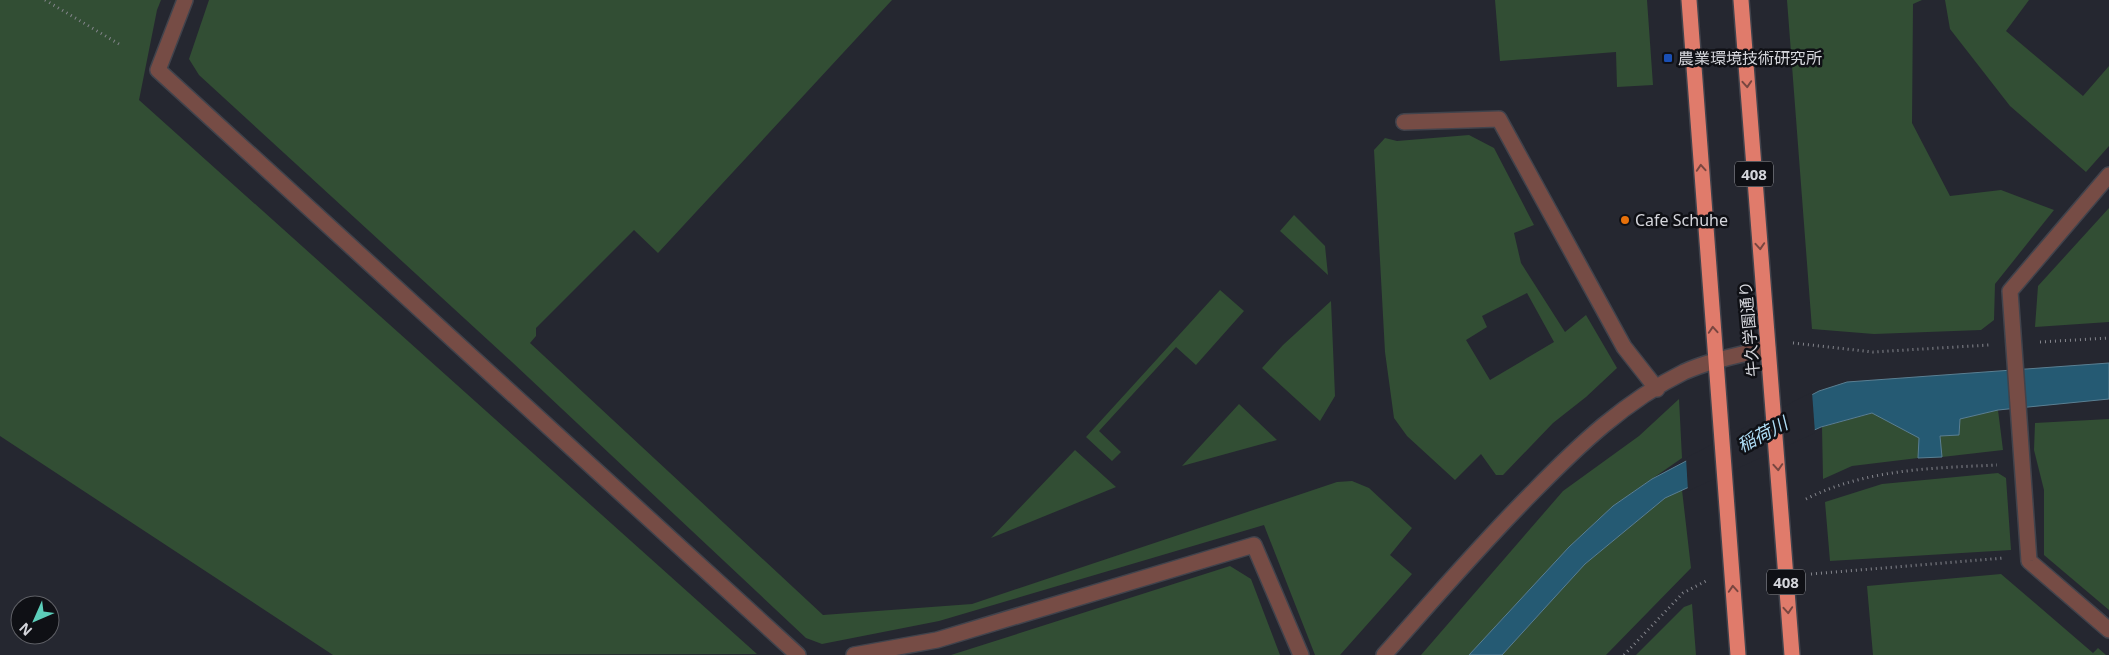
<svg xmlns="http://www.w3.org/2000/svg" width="2109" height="655" font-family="'Noto Sans','Noto Sans JP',sans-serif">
<rect width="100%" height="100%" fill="#252730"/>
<path fill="#324e34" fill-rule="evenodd" d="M0,0H161L157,10L139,100L757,654L333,655L0,436Z
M209,0H892L658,253L634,230L536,328V336L530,343L823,615L972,604L1337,482L1352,481L1369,488L1412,528L1390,555L1412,574L1340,655H1315L1264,525L939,621L822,644L806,638L512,362L199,75L189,59Z
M1495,0H1647L1653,85L1617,87L1616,52L1500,61Z
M1787,0H1922L1913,4L1912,123L1950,196L2001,190L2054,210L1995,284L1994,320L1981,330L1874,334L1812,329Z
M1945,0H2029L2006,31L2083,96L2109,66V146L2086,172L2010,106L1950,29Z
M1469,135L1494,148L1534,225L1514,233L1521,263L1565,332L1586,315L1617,368L1586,397L1553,423L1503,475H1496L1481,454L1455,480L1407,436L1394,418L1385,352L1374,150L1385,138L1397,141ZM1527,293L1554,342L1490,380L1466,340L1487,327L1482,316Z
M2109,208V322L2035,327L2038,286Z
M1294,215L1325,246L1328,275L1280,231Z
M1220,290L1244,311L1196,365L1176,347L1099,431L1121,452L1112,461L1086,437Z
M1331,301L1335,396L1320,421L1262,368L1283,345Z
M1679,399L1682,458L1613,506L1569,547L1469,655H1421L1563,491L1639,436Z
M1239,404L1277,440L1182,466Z
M1998,410L2003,450L1942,457L1940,436L1959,434L1960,419Z
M1873,413L1919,438L1918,458L1852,466L1823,479L1822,427Z
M2109,419V610L2044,555V490L2034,450L2035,423Z
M1075,450L1116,487L991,538Z
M1998,473L2006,478L2011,550L1830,561L1825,502L1882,484Z
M1682,490L1691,568L1606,655H1502L1585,564L1665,498Z
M1230,566L1251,579L1280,655H951Z
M2001,574L2093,653L2098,648L2106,655H1873L1867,586Z
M1692,604L1696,655H1636L1684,607Z"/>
<path fill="#255a73" stroke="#5a7f92" d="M2109,363V399L1998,410L1960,419L1959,435L1940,436L1942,457L1918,458L1919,438L1872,413L1821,427L1665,498L1585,564L1502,655H1469L1569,547L1613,506L1652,479L1819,391L1847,382Z"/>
<path fill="#252730" d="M1812,392L1815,433L1688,491L1686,458Z"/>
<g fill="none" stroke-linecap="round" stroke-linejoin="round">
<defs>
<path id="minor" d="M185,0L158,70L798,655
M1404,122L1499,119L1624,347L1657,389
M2109,175L2010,291L2029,561L2109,630
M854,655L937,640L1254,545L1301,655
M1384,655C1433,600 1481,544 1533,492C1579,445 1625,401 1684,372C1711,360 1740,355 1768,348"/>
<path id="highway" d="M1689,0L1738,655
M1741,0L1792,655"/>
</defs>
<use href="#minor" stroke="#41434c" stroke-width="18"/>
<use href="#highway" stroke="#41434c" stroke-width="18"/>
<path stroke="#85868d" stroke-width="3" stroke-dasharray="1 4" stroke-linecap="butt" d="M45,0L119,44
M2040,342L2109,338
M1793,343L1873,352L1989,345
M1806,499C1866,469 1932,468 1997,465
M1811,574L2004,558
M1624,655L1683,593L1708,580"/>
<use href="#minor" stroke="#764c45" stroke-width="15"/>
<use href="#highway" stroke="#e07b6b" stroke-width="15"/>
</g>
<defs><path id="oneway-chevron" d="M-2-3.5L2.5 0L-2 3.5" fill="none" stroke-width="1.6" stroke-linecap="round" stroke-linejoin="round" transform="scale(1.25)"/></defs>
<g stroke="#784640">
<use href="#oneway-chevron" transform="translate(1747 84) rotate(86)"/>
<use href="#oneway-chevron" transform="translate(1701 168) rotate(-94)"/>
<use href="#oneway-chevron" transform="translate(1760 246) rotate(86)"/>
<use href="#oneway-chevron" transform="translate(1713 330) rotate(-94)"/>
<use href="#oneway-chevron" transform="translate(1778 467) rotate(86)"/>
<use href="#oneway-chevron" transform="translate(1733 589) rotate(-94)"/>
<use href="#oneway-chevron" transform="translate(1788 610) rotate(86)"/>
</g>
<rect fill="#1a4fb4" stroke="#0f1015" stroke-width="2" x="1663" y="53" width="10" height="10" rx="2.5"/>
<circle fill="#e8710a" stroke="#0f1015" stroke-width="2" cx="1625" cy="220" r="5"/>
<g text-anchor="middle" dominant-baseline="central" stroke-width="5" stroke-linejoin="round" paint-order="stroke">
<g fill="#0f1015" stroke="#9a9ba0" stroke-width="1">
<rect x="1735" y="161.5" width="38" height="25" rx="4"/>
<rect x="1767" y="569.5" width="38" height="25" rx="4"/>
</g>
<g font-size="15" font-weight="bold" fill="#d5d6dc">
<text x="1754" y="174">408</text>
<text x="1786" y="582">408</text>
</g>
<g font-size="16" fill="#d5d6dc" stroke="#0f1015" text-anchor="start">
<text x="1678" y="58">農業環境技術研究所</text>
<text x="1635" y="220">Cafe Schuhe</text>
</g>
<g font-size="16" fill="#d5d6dc" stroke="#0f1015">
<text transform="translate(1749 329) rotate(-95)">牛久学園通り</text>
</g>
<g font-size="18" font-style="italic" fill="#aeddf6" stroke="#0f1015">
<text transform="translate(1762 434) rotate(-28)">稲荷川</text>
</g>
</g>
<g transform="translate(35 620) rotate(225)"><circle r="24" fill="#0f1015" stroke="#5e5f65"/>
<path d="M0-4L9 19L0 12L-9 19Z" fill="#5cceba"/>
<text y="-8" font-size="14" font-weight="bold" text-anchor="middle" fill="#d5d6dc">N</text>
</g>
</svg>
